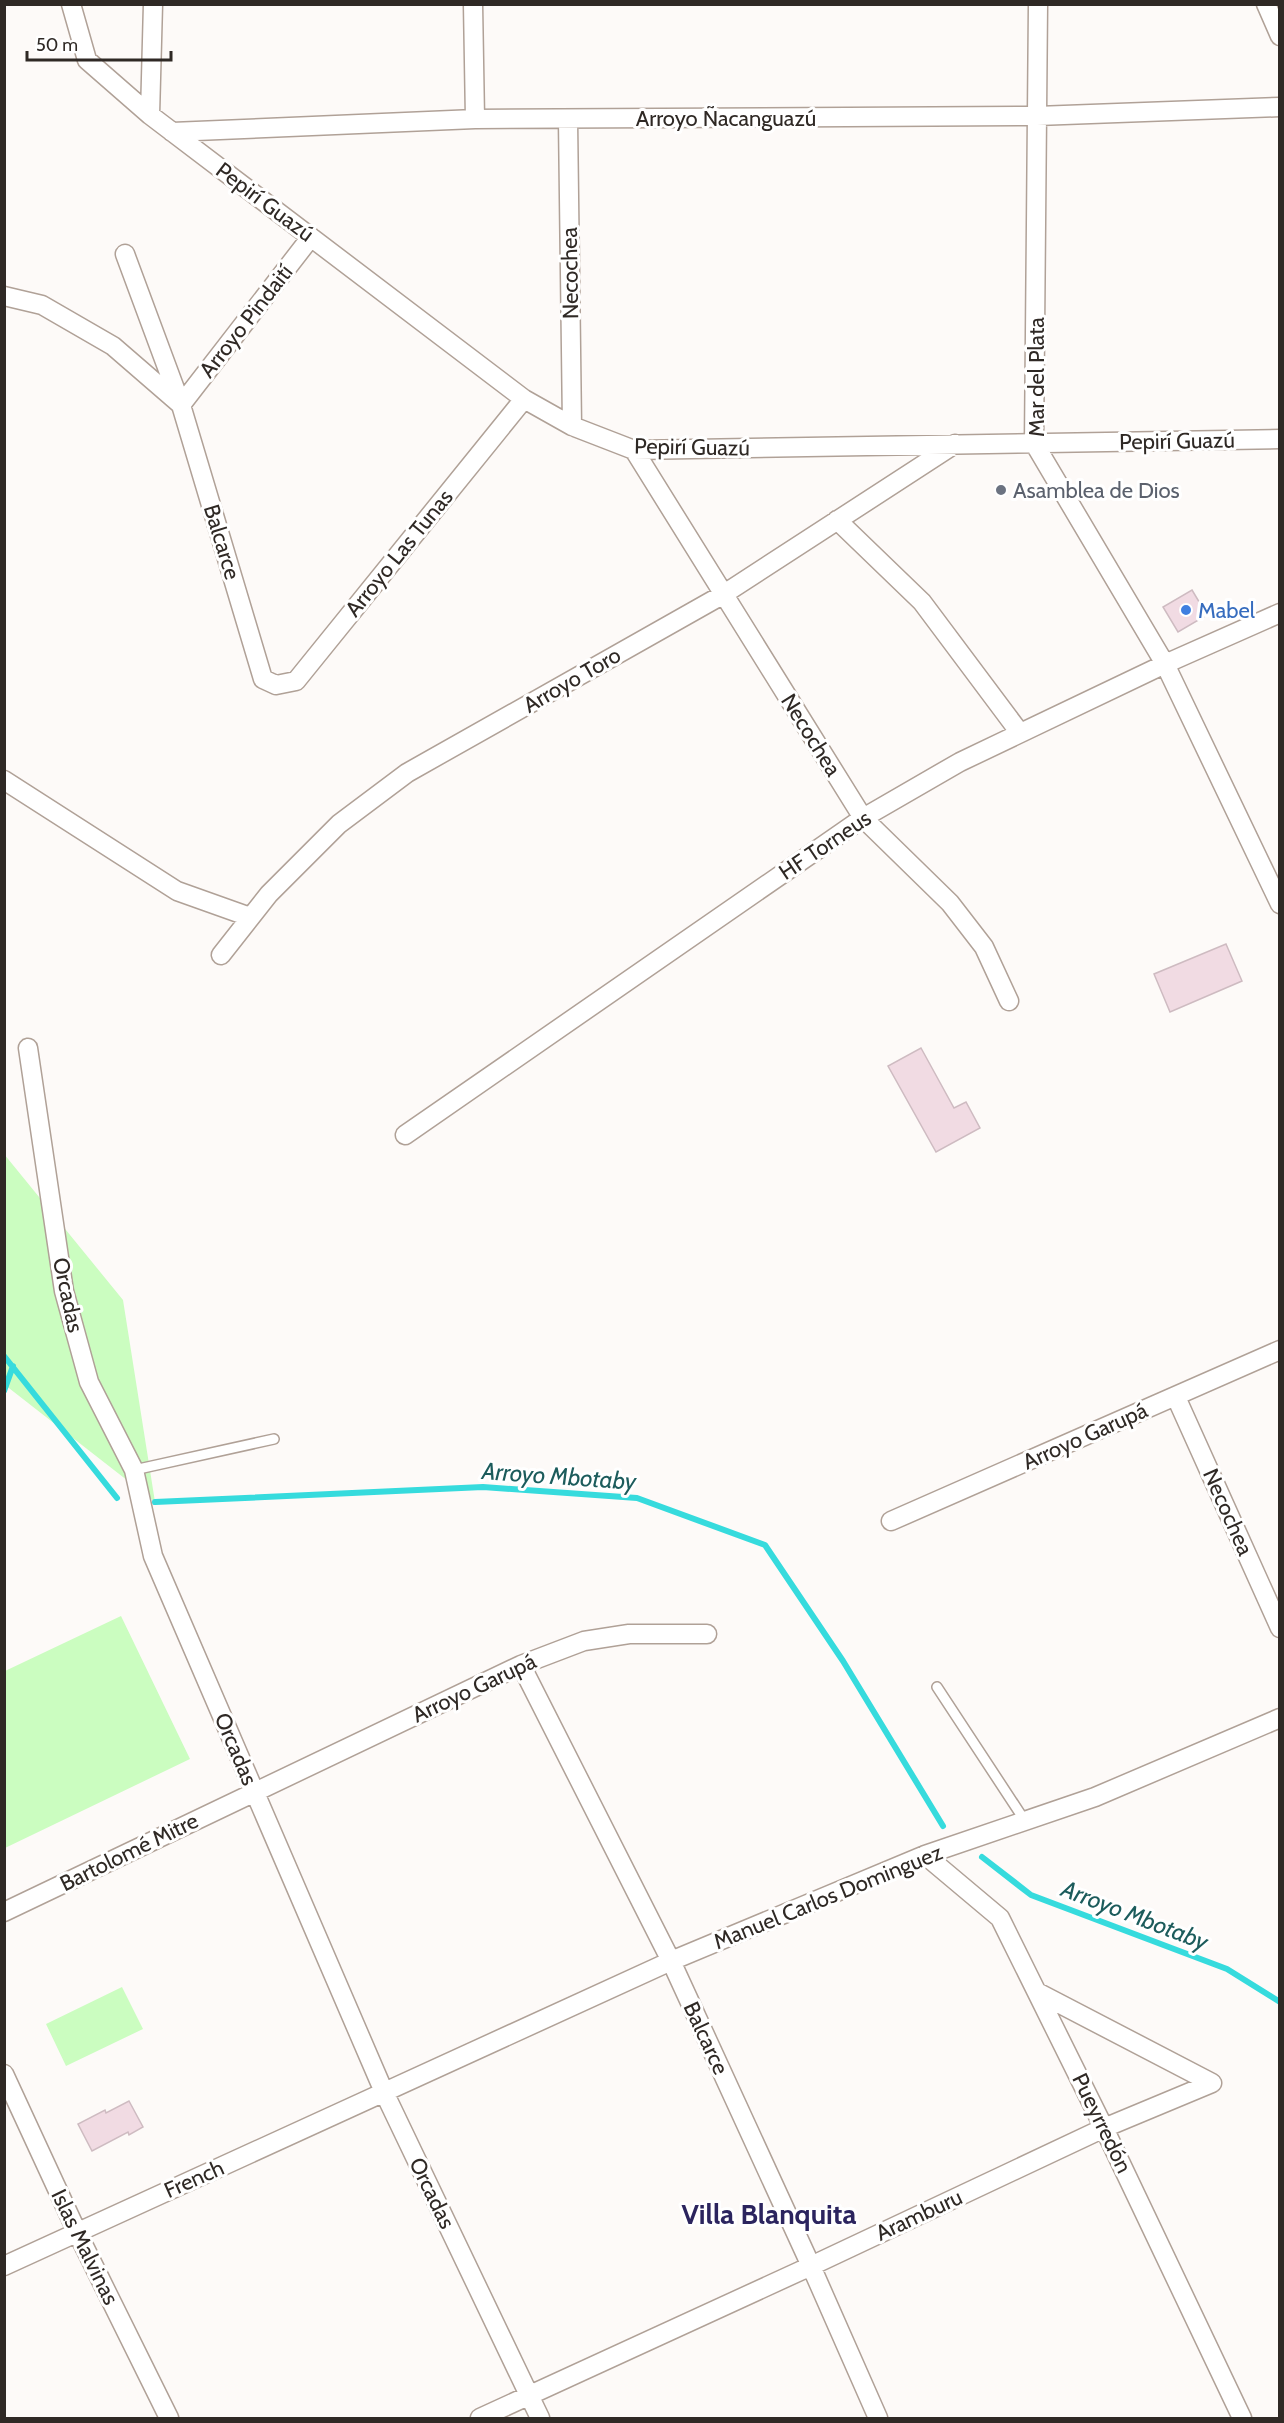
<svg xmlns="http://www.w3.org/2000/svg" width="1284" height="2423" font-family="Cabin,sans-serif">
<rect width="100%" height="100%" fill="#fdfaf8"/>
<path fill="#cbfdc0" d="M4,1154L123,1300L155,1502L5,1385Z
M121,1616L190,1759L5,1848V1671Z
M122,1987L143,2029L66,2066L46,2024Z"/>
<g fill="none" stroke-linecap="round" stroke-linejoin="round">
<path stroke="#36dbdd" stroke-width="6" d="M4,1356L117,1498
M4,1391L13,1366
M155,1502L483,1487L637,1498L765,1545L843,1661L943,1826
M982,1857L1031,1895L1227,1969L1280,2002"/>
</g>
<path fill="#f1dbe3" stroke="#cebbc1" stroke-width="1.5" d="M1192,590L1207,615L1178,632L1163,607Z
M1226,944L1242,981L1170,1012L1154,974Z
M921,1048L954,1108L966,1102L980,1128L936,1152L888,1066Z
M129,2101L143,2127L129,2135L128,2132L92,2151L78,2124L105,2110L106,2113Z"/>
<g fill="none" stroke-linecap="round" stroke-linejoin="round">
<defs>
<path id="lane" d="M134,1470L274,1439
M937,1687L1025,1821"/>
<path id="street" d="M71,4L87,60L150,115L524,399L572,426L634,450L1280,439
M473,4L475,119
M1038,4L1034,443L1165,664L1280,904
M1266,4L1280,36
M150,115L153,4
M568,120L572,426
M172,132L475,119L1037,116L1280,107
M125,254L181,405L263,679L276,685L296,681L524,399
M4,296L42,305L113,346L180,404
M181,405L311,237
M634,450L863,818L950,903L984,947L1009,1001
M837,520L922,602L1020,733
M4,780L177,891L250,917
M221,955L269,894L339,824L407,773L724,594L955,444
M28,1048L64,1291L89,1382L134,1470L153,1556L384,2092L540,2418
M405,1135L863,818L960,762L1165,664L1280,613
M1176,1397L1280,1628
M891,1521L1280,1350
M521,1665L671,1961L811,2266L878,2418
M925,1855L1000,1918L1104,2128L1242,2418
M4,1912L521,1665L584,1641L629,1634H707
M1039,1993L1212,2083
M4,2074L77,2232L169,2418
M4,2266L671,1961L925,1855L1095,1797L1280,1718
M480,2418L811,2266L1104,2128L1212,2083"/>
</defs>
<use href="#lane" stroke="#b0a197" stroke-width="12"/>
<use href="#street" stroke="#b0a197" stroke-width="21"/>
<use href="#lane" stroke="#fff" stroke-width="9"/>
<use href="#street" stroke="#fff" stroke-width="18"/>
</g>
<circle fill="#6b7280" stroke="#fff" stroke-width="2" cx="1001" cy="490" r="6"/>
<circle fill="#3f7fe0" stroke="#fff" stroke-width="2" cx="1186" cy="610" r="6"/>
<g text-anchor="middle" dominant-baseline="central" stroke-width="6" stroke-linejoin="round" paint-order="stroke">
<g font-size="22" fill="#2f2925" stroke="#fff">
<text x="726" y="118">Arroyo Ñacanguazú</text>
<text transform="translate(265 202) rotate(37)">Pepirí Guazú</text>
<text transform="translate(570 273) rotate(-91)">Necochea</text>
<text transform="translate(246 321) rotate(-52)">Arroyo Pindaití</text>
<text transform="translate(1036 377) rotate(-90)">Mar del Plata</text>
<text transform="translate(1177 441) rotate(-1)">Pepirí Guazú</text>
<text transform="translate(692 447) rotate(1)">Pepirí Guazú</text>
<text transform="translate(222 542) rotate(73)">Balcarce</text>
<text transform="translate(399 553) rotate(-51)">Arroyo Las Tunas</text>
<text transform="translate(572 680) rotate(-30)">Arroyo Toro</text>
<text transform="translate(811 735) rotate(58)">Necochea</text>
<text transform="translate(825 845) rotate(-34)">HF Torneus</text>
<text transform="translate(68 1295) rotate(78)">Orcadas</text>
<text transform="translate(1085 1436) rotate(-24)">Arroyo Garupá</text>
<text transform="translate(1228 1512) rotate(66)">Necochea</text>
<text transform="translate(474 1688) rotate(-25)">Arroyo Garupá</text>
<text transform="translate(236 1749) rotate(67)">Orcadas</text>
<text transform="translate(129 1852) rotate(-26)">Bartolomé Mitre</text>
<text transform="translate(828 1897) rotate(-22)">Manuel Carlos Dominguez</text>
<text transform="translate(706 2038) rotate(65)">Balcarce</text>
<text transform="translate(1102 2123) rotate(64)">Pueyrredón</text>
<text transform="translate(194 2179) rotate(-24)">French</text>
<text transform="translate(432 2193) rotate(64)">Orcadas</text>
<text transform="translate(919 2215) rotate(-25)">Aramburu</text>
<text transform="translate(85 2247) rotate(64)">Islas Malvinas</text>
</g>
<g font-size="22" fill="#5b616d" stroke="#fff" text-anchor="start">
<text x="1013" y="490">Asamblea de Dios</text>
</g>
<g font-size="22" fill="#366cbe" stroke="#fff" text-anchor="start">
<text x="1198" y="610">Mabel</text>
</g>
<g font-size="24" font-style="italic" fill="#1c5c5c" stroke="#fff">
<text transform="translate(559 1476) rotate(4)">Arroyo Mbotaby</text>
<text transform="translate(1135 1915) rotate(21)">Arroyo Mbotaby</text>
</g>
<g font-size="28" font-weight="bold" fill="#2b245e" stroke="#fff">
<text x="769" y="2214">Villa Blanquita</text>
</g>
</g>
<rect width="1284" height="2423" fill="none" stroke="#2f2925" stroke-width="12"/>
<path d="M27 51v9h144v-9" fill="none" stroke="#2f2925" stroke-width="3"/>
<text x="36" y="51" font-size="18" fill="#2f2925" stroke="#ffffff" stroke-width="4.5" paint-order="stroke">50 m</text>
</svg>
